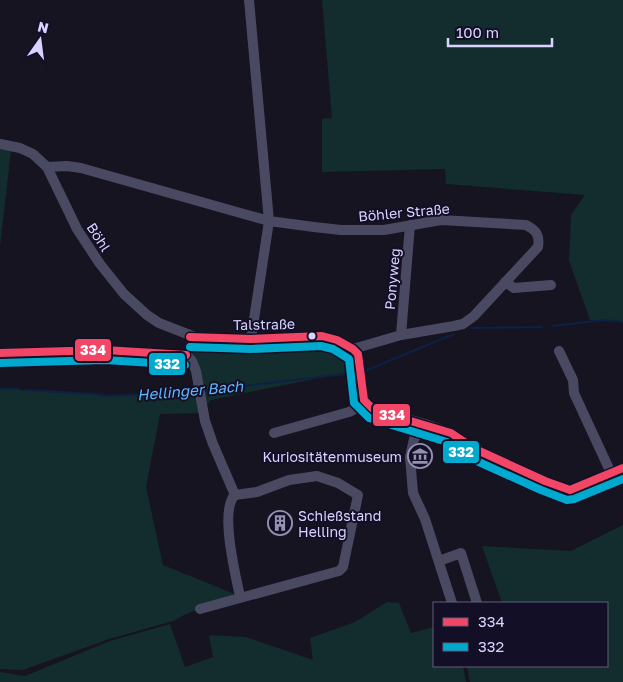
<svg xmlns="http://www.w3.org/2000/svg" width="623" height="682" font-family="'Golos Text',sans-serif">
<rect width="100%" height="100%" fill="#161421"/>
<path fill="#132c2d" d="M322,0H623V321L590,320L569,261L571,215L585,195L446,184L445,169L322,172V119L332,118Z
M0,147L11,150L0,247Z
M316,339L336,342L352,351L358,370L211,400L206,406L190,353L192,340Z
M0,389L108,395L197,392L200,413L160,414L146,487L163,565L237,595L186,614L173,621L109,639L23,670L0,669Z
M623,525V682H470L467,666H607V603H502L482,546L571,551Z
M387,602L399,603L411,633L434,627V666H463L466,682H0V672L25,676L110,641L170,624L185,667L213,657L209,635L246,637L313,660L310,638L355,622Z"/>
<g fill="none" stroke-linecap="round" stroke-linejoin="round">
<path stroke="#0d2144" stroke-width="2" d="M552,326L604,320L623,322
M472,328L542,327
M365,371L454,334
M0,389H19
M26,390L94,394L105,396L195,392
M202,391L354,373"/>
<path stroke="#4a4962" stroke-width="10" d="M249,0L269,221L251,339
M0,144L20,148L33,154L47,167L77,229L100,264L124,294L147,315L159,323L195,337L251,339L322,336L337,340L353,349L358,354L364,400L374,410L425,424L451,433L475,449L559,487L570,490L623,468
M47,167L67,166L81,168L269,221L314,227L341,230H384L441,220L526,225C536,230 540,235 538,247L474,316L463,324L454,326L401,335L353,349
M505,282L514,288L551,285
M401,335L410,225
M559,351L573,380L574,393L611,473
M0,353L105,350L186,355
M186,355L192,361L196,371L205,421L213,444L235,495
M425,424L414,439L410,457L413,493L425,519L452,603
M274,433L349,412L355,409L364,400
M235,495C219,510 236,576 240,597
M439,561L461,553L477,603
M200,609L339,571L343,567L358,495L338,483L317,476L289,480L257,492L235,495"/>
<defs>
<path id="bus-1" d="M190,337L251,339L322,336L337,340L353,349L358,354L364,400L374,410L451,433L475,449L545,481L570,490L623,468
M0,353L105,350L186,355"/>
<path id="bus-2" d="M190,347L251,349L321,346L333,349L349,359L354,403L369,418L447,442L470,458L541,490L567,500L574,499L623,479
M0,363L105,360L185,365"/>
</defs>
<use href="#bus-1" stroke="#130f26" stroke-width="11"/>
<use href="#bus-2" stroke="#130f26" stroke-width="11"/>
<use href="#bus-1" stroke="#f34667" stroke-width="8"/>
<use href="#bus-2" stroke="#00a9ce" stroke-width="8"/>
</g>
<defs>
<symbol id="museum-ring" viewBox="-11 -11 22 22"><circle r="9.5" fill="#130f26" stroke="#9591b1" stroke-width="1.5"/><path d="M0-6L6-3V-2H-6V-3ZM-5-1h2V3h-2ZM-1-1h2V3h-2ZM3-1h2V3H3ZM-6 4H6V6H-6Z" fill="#9591b1"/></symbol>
<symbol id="building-ring" viewBox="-11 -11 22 22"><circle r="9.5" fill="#130f26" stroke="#9591b1" stroke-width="1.5"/><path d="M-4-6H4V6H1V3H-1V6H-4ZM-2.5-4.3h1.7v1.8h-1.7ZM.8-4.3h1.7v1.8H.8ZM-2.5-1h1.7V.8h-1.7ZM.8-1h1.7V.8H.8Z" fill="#9591b1"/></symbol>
</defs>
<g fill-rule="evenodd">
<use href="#museum-ring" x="406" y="442" width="28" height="28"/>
<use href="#building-ring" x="266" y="509" width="28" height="28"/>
</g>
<circle fill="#d9d4ff" stroke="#130f26" stroke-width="2" cx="312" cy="336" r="4.5"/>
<g text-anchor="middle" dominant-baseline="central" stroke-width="4" stroke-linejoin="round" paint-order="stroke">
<g font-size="14" fill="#d9d4ff" stroke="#130f26">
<text transform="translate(404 212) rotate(-5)">Böhler Straße</text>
<text transform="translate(99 237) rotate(57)">Böhl</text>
<text transform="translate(392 279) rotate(-85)">Ponyweg</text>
<text transform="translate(264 324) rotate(-1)">Talstraße</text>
</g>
<g font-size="14" fill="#d9d4ff" stroke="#130f26" text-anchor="end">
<text x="402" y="456">Kuriositätenmuseum</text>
<text x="298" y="515" text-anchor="start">Schießstand<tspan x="298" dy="16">Helling</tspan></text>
</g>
<g font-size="15" font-style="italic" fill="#62b6ff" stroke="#130f26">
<text transform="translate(190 390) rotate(-5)">Hellinger Bach</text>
</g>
</g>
<g stroke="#130f26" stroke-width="2">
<rect x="74" y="338" width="38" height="24" rx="5" fill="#f34667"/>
<rect x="148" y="352" width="38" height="24" rx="5" fill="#00a9ce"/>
<rect x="372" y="403" width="39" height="24" rx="5" fill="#f34667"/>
<rect x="442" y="440" width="38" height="24" rx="5" fill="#00a9ce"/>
</g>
<g font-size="14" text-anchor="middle" font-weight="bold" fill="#fff">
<text x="93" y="355">334</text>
<text x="167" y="369">332</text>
<text x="392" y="420">334</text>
<text x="461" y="457">332</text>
</g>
<rect x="433" y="602" width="175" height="65" fill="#130f26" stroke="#625e7d"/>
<rect x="443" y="618" width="25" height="8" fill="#f34667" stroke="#625e7d"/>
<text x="478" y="627" font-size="15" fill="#d9d4ff">334</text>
<rect x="443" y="643" width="25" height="8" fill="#00a9ce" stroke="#625e7d"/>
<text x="478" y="652" font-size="15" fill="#d9d4ff">332</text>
<g transform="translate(40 40) rotate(14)" stroke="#130f26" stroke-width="4" paint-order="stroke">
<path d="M0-4L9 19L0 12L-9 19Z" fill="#d9d4ff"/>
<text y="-8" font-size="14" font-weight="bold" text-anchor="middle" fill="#d9d4ff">N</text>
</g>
<path d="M448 38v8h104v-8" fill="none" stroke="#d9d4ff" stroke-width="2.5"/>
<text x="456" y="38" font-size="15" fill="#d9d4ff" stroke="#130f26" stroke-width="4" paint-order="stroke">100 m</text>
</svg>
